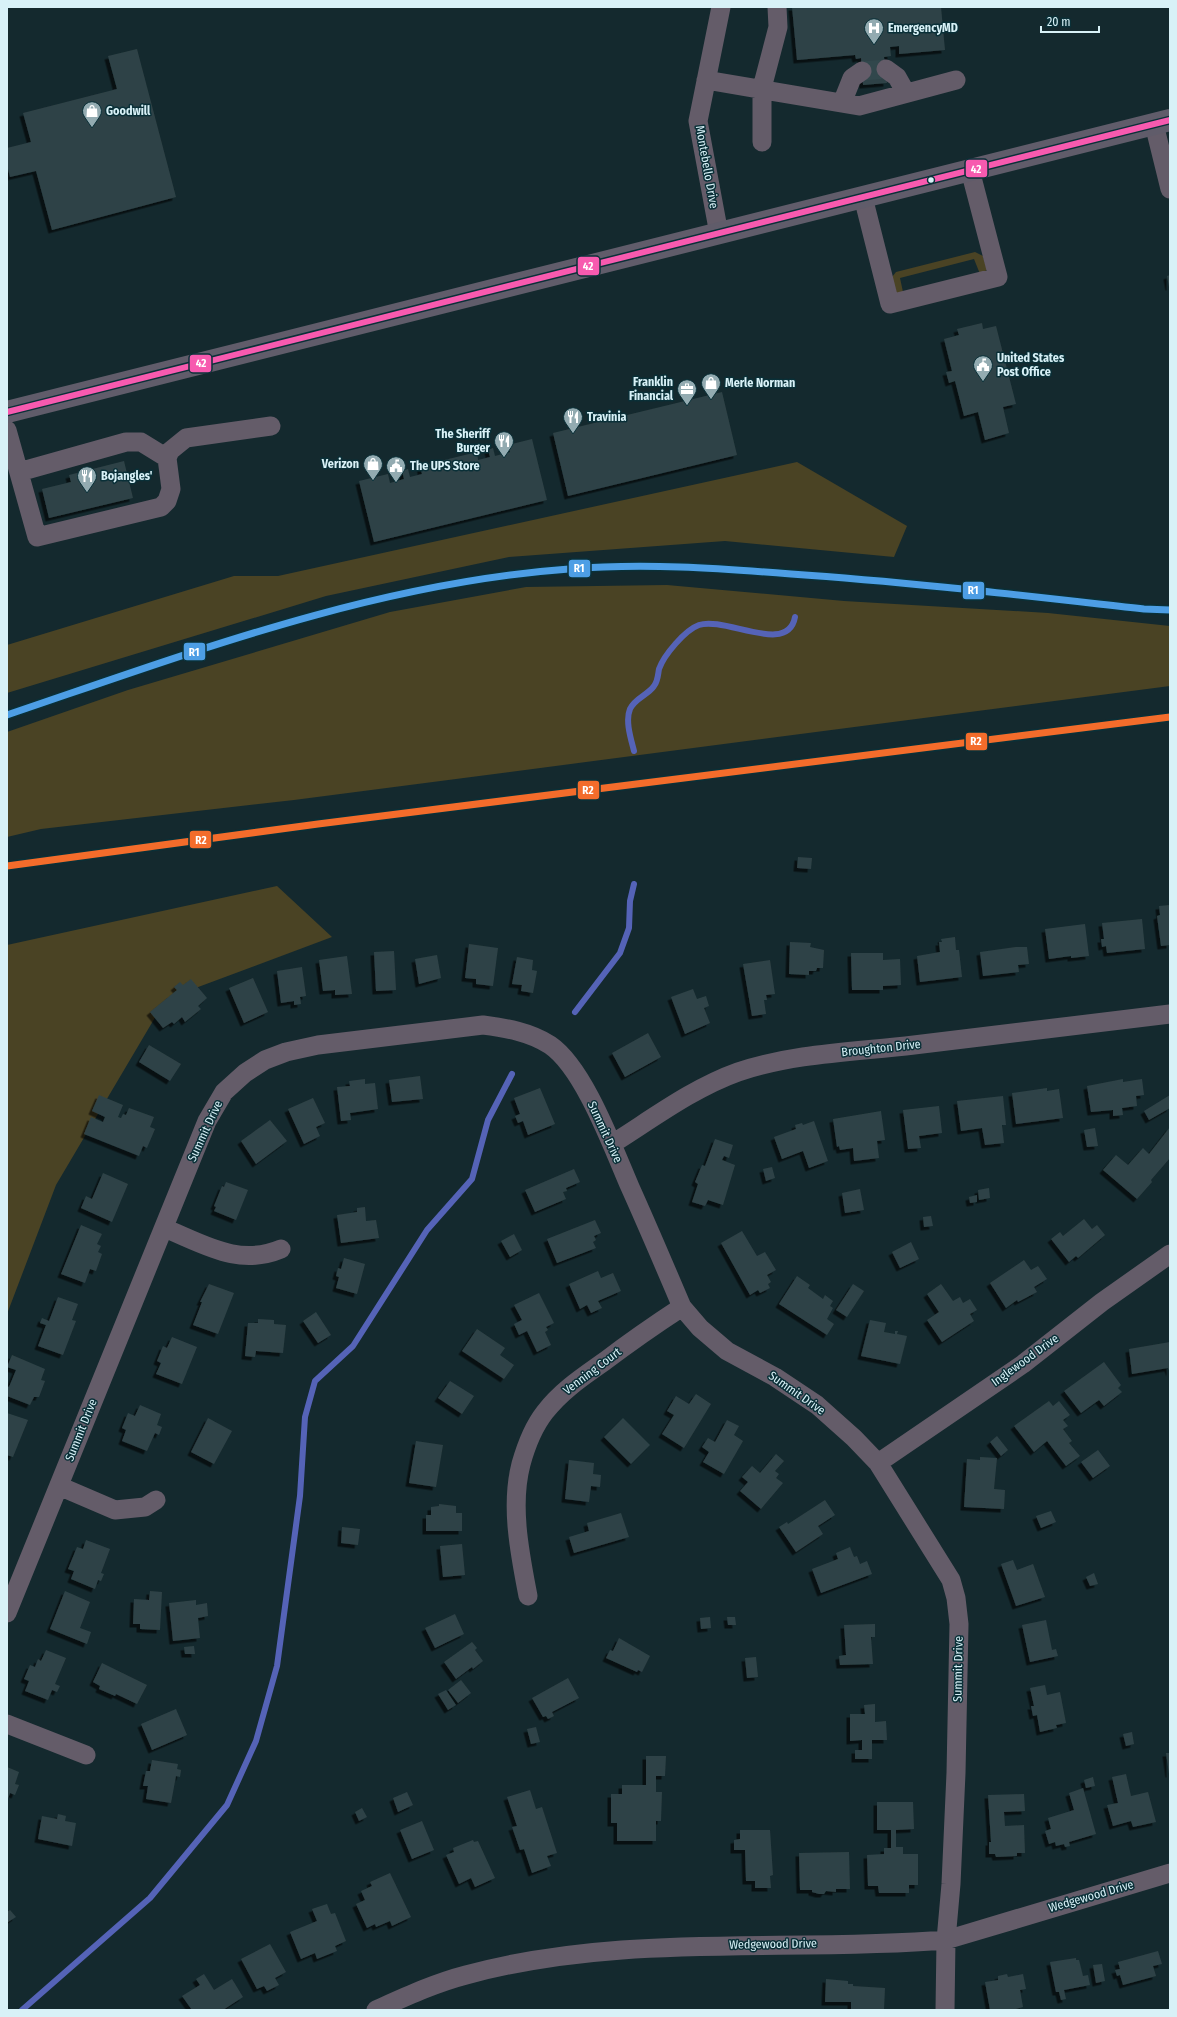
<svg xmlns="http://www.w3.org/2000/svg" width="1177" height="2017" font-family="'Fira Sans Condensed',sans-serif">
<defs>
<filter id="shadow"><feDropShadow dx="-3.5" dy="3.5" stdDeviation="0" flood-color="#0009"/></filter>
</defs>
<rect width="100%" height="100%" fill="#14292e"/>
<path fill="#4a4324" d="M975,252L983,256L987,270L980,274L974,259L900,278L903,292L897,295L892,277L896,272Z
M797,462L907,526L894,557L725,541L509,557L326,596L7,693V645L234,576H278Z
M667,585L844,601L1048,613L1170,626V686L294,800L41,829L7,837V732L128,690L390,612L526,587Z
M277,886L332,937L166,999L56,1185L7,1314V945Z"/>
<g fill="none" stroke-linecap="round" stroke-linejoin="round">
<path stroke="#5563b7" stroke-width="6" d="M634,751C631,739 625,721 630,709C635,698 648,695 654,686C658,681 658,674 659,669C664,655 685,630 699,625C725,616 788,656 795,617
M575,1012L620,953L629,928L630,901L634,884
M22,2010L150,1898L227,1805L256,1741L277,1666L300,1496L305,1417L315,1381L353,1346L427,1230L472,1179L488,1120L512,1074"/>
</g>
<path fill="#2f4246" filter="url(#shadow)" d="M792,7H941L945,50L899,54V46L890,47L891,56L884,57L887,83L863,85L861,58L856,59L855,55L797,60Z
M137,49L176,197L52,230L36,171L10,177L7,165V148L31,142L23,113L117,89L108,56Z
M1170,275V287H1169L1167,276Z
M982,323L983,329L996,326L1016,404L1003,407L1009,433L985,440L978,412L964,416L955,381L949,383L946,372L952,371L944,339L959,335L957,329Z
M722,392L737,455L568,496L553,433Z
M532,439L547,500L374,542L359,481L388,474L390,483L404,479L402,471L408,469L410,477L422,474L420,466L477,452L478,460L490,457L488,450L493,448L495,456L510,452L508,445Z
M124,461L133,498L49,518L42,489L71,482L69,475Z
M798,857L812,858L811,869L797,868Z
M1170,905V945L1161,946L1157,916L1160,915L1159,906Z
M1142,919L1145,949L1107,953L1106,946L1102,947L1101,939H1104L1102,923Z
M1085,924L1089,956L1071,958V956L1049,959L1045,929Z
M955,937L956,950H959L962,977L920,982L917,956L940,952L939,942H942L941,939Z
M790,942L811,943L810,947L824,950L823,968H817L816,971H809V975L789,974Z
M469,944L498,948L493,986L476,984V979L465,978Z
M1016,947H1027L1029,964L1018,965L1019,972L983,976L980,952Z
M394,951L396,990L376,991L374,952Z
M851,953H883V960L900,959L901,985L883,986V990H852Z
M437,955L441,978L419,984L415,959Z
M347,956L352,994L335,995V990L323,991L319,960Z
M517,957L533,960L532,970L537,971L533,993L521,991L522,985L512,984Z
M770,960L775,994L766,995L767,1000H764L766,1014L752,1016L743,964Z
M302,967L306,996L300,997L301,1004L294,1005V1001L281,1003L277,971Z
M253,978L268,1012L244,1023L229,988Z
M191,979L207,998L198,1006L201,1009L185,1022L182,1017L174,1024L172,1022L163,1028L150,1012L177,990L174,987L180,982L183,985Z
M693,989L697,999L706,996L709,1006L704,1008L710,1023L685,1034L671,997Z
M648,1033L661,1057L625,1077L612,1053Z
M149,1045L181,1064L170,1081L139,1062Z
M420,1076L423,1099L392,1102L389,1080Z
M365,1079V1084L375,1083L378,1109L350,1113L351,1120L341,1121L337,1087L350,1086L349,1081Z
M1123,1079V1082L1142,1079L1144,1095L1136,1096L1137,1106L1122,1108L1123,1115L1113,1116V1110L1091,1112L1087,1086Z
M540,1088L555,1124L528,1135L523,1121L518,1123L515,1116L520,1114L514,1098Z
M1047,1088V1091L1059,1089L1063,1118L1016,1124L1012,1093Z
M99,1095L123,1105L118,1117L121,1118L123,1114L126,1115L129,1108L154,1117L150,1127L155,1129L147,1148L143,1146L139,1156L84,1134L91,1117L103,1122L105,1117L92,1111Z
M1170,1095V1108L1149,1120L1144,1111Z
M1003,1096L1006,1125H1002L1004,1143L985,1145L982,1128L961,1131L957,1101Z
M313,1098L325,1123L316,1127L320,1136L304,1144L288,1109Z
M939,1106L942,1133L919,1136L921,1148L908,1149L903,1110Z
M881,1111L885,1140L877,1141L879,1158L854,1161L853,1148L840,1150L839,1146L837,1147L833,1119Z
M270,1120L287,1141L256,1164L241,1141Z
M814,1121L828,1161L809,1168L803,1151L782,1159L774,1137L796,1129L795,1125L802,1123L803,1125Z
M1170,1127V1158L1151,1180L1152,1182L1137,1199L1103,1170L1116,1155L1128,1165L1143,1148L1149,1154Z
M1095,1128L1098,1146L1087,1147L1084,1130Z
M715,1139L733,1145L729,1158L724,1156L722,1160L735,1165L723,1205L708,1200L705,1206L692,1202L698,1184L695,1182L702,1165L705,1166Z
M772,1167L775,1178L766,1181L763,1169Z
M574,1169L580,1182L566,1188L567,1191L563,1192L566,1199L535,1212L525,1190Z
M103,1173L128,1184L112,1222L81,1208L86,1196L92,1199Z
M226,1182L248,1190L236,1220L214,1211L216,1207L214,1206L222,1186L224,1187Z
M989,1188L990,1198L979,1200L978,1190Z
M860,1189L864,1210L845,1213L842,1193Z
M977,1195V1202L970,1203L969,1197Z
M365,1207L366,1221L376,1220L379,1238L341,1243L337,1215L357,1212V1208Z
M931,1216L933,1226L924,1227L923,1217Z
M1084,1219L1092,1229L1097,1225L1105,1235L1078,1258L1076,1256L1069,1262L1051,1239L1060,1232L1063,1236Z
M595,1220L601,1233L594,1236L596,1240L593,1242L596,1248L557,1263L547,1239Z
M81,1225L102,1234L97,1244L101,1246L98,1252L102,1254L96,1271L90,1269L85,1283L61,1274Z
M742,1231L757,1256L765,1252L776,1270L767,1275L771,1282L768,1284L770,1288L760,1293L758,1290L750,1295L721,1243Z
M514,1234L522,1250L510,1257L501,1241Z
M911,1242L919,1259L900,1268L892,1252Z
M344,1258L365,1264L357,1294L336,1288L339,1277L336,1276L338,1268L341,1269Z
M1024,1260L1031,1270L1038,1266L1047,1279L1034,1287L1037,1292L1018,1302L1017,1300L1006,1308L990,1283Z
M598,1271L601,1278L613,1273L621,1291L598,1301L602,1308L591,1313L587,1305L580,1309L569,1284Z
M797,1276L810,1285L808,1288L823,1299L825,1295L833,1301L830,1306L833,1308L827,1319L834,1324L827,1335L779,1304Z
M209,1284L234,1293L218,1334L193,1325L202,1302H200Z
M853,1284L864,1291L847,1317L836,1310Z
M941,1284L953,1301L960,1297L963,1303L970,1299L977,1310L970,1314L974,1321L942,1342L927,1320L939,1312L927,1294Z
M539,1293L554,1323L546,1327L548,1330L545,1332L551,1345L537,1352L527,1331L519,1335L514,1324L522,1320L514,1305Z
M58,1297L78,1304L72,1320L76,1321L63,1355L38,1346L46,1325L40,1323L42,1318L49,1321Z
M316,1312L331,1335L318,1343L303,1321Z
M258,1319L274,1320V1324L286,1325L283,1353L256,1351L255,1357L245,1356L248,1323H258Z
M870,1320L886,1323L884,1332L895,1334V1331H898L897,1334L907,1336L900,1364L861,1356Z
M477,1329L505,1348L500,1355L514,1365L504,1379L462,1351Z
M172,1337L197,1347L182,1384L156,1374L161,1363L157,1361L163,1346L167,1348Z
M1170,1342V1373L1168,1368L1132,1374L1129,1349Z
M12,1355L45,1369L41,1380L45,1381L39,1397H34L30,1405L7,1396V1386L9,1387L16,1370L7,1367Z
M1104,1362L1121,1385L1118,1388L1122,1392L1104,1406L1099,1400L1081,1413L1064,1391Z
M450,1381L474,1396L462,1414L438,1398Z
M696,1394L711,1404L684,1448L662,1434L674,1415L667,1411L676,1396L689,1404Z
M1049,1401L1053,1406L1059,1401L1070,1415L1063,1420L1068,1426L1063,1429L1072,1441L1069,1443L1080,1456L1066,1466L1047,1441L1034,1452L1014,1426Z
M140,1405L161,1414L157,1425L162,1427L159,1435L155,1433L147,1451L122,1441L126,1430L122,1428L128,1413L135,1416Z
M7,1413L28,1420L13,1457L7,1455Z
M208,1418L232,1431L214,1464L191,1452Z
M623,1418L650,1445L631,1464L604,1437Z
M727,1420L739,1426L734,1435L743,1441L724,1474L703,1462L709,1452L702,1447L708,1438L715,1442Z
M997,1436L1008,1450L1001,1456L990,1442Z
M416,1441L443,1445L436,1487L409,1483Z
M1098,1450L1110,1466L1093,1478L1081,1462Z
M776,1454L784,1461L775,1471L779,1474L776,1478L783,1483L761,1509L740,1491L748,1482L742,1477L752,1466L760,1473Z
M980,1457L997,1458L994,1489L1005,1490L1004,1509L964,1507L967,1459L980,1460Z
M569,1460L594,1463L593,1474L601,1475L600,1487L591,1486L589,1502L565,1499Z
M825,1500L835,1515L818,1526L823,1534L796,1552L779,1527L787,1522L788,1524Z
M439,1504L456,1506V1513H462V1531H426V1515H431V1507L439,1506Z
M1051,1511L1056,1522L1041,1528L1036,1516Z
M621,1513L629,1537L574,1553L569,1537L589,1531L587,1523Z
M342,1527L360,1529L358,1545L341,1543Z
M86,1540L110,1549L101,1573L104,1574L101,1581L98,1580L95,1589L71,1579L74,1571L68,1569L77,1547L83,1549Z
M462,1544L465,1575L443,1577L440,1546Z
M850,1547L854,1557L857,1556L860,1564L867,1561L872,1574L821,1593L812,1569L838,1559L836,1553Z
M1013,1560L1017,1570L1033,1564L1045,1597L1016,1606L1001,1564Z
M1094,1573L1098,1584L1090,1586L1086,1577Z
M65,1591L90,1602L80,1628L91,1632L87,1644L50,1629Z
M150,1591L162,1592L160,1630L140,1629V1624H133L134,1599L149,1600Z
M196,1600V1605L207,1603L208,1616L198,1618L200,1638L173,1641L169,1603Z
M455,1614L464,1634L435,1648L425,1628Z
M710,1617L711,1628L701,1629L700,1618Z
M727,1617H735L736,1625H728Z
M1046,1620L1052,1650L1056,1649L1058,1656L1030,1662L1022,1625Z
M875,1624V1637H871L873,1664L840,1665L839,1656L846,1655L844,1625Z
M619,1638L650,1656L642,1672L638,1670L637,1672L606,1658L610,1650L613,1651Z
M472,1642L477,1648L475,1650L483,1661L473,1669L472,1667L456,1679L444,1662Z
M194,1646L195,1654H185L184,1647Z
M46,1650L66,1658L55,1684L60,1686L57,1692L52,1690L48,1700L25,1691L29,1681L24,1679L30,1665L35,1667L38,1659L41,1661Z
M756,1657L758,1677L747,1678L745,1658Z
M102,1663L147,1685L137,1704L116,1694L115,1696L99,1689L100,1686L93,1682Z
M568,1678L579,1698L552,1712L554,1716L548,1719L546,1716L543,1717L532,1698Z
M461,1680L471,1693L458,1703L448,1690Z
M1045,1685L1047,1695L1060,1692L1066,1723L1056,1725L1057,1728L1040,1732L1037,1715L1033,1716L1031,1706H1034L1030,1688Z
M446,1690L456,1705L448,1710L438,1694Z
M875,1704V1722L886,1721L887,1740H872V1759H855V1750H862V1740L850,1741V1714H865L864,1705Z
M176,1709L187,1735L152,1750L141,1724Z
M536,1727L540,1742L531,1744L527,1729Z
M1132,1732L1134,1744L1126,1746L1123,1734Z
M1166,1753H1170V1774H1169Z
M646,1756H666L665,1776H656V1792H662L661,1821H656V1841H617V1823H611V1794H622V1785H646Z
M152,1760L178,1764L177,1769L181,1770L180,1777L176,1776L171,1803L146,1799L148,1786H143L146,1771H150Z
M7,1767L19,1772L15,1784L19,1785L15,1795L10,1793L7,1802Z
M1126,1774L1131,1796L1148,1792L1156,1822L1133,1827L1131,1821L1113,1826L1107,1805L1118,1803L1112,1777Z
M1093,1777L1095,1786L1086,1788L1084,1780Z
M1083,1788L1096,1834L1069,1842L1070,1846L1065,1847L1064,1844L1056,1846L1055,1842L1049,1844L1045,1831L1051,1829L1048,1818L1074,1810L1069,1793Z
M530,1790L536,1809L542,1807L557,1853L547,1856L551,1866L532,1873L524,1849L520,1850L512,1827L517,1826L507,1797Z
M407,1792L413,1805L398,1812L393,1798Z
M1024,1794L1025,1811L1004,1812L1005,1826L1024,1825L1025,1853H1017V1856L996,1857L995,1854H989V1842H991L988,1795Z
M877,1802H913L914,1829L896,1830V1847H903V1854H918V1885H909V1893H879L878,1886H868L867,1855L884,1854V1848H891V1830H877Z
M362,1808L367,1817L359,1821L355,1812Z
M58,1814L66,1816L65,1821L76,1823L72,1846L38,1839L42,1816L57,1819Z
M422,1821L434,1850L412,1859L400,1830Z
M740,1830H770L773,1875L770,1876L771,1888H755V1881H746L745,1850H734V1840L740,1839Z
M473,1840L474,1842L478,1841L495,1878L475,1887L471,1878L459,1884L446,1855L454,1852L453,1848Z
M849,1852L850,1889H836V1892L826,1891L824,1894H819L812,1892V1890H800L799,1853Z
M390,1873L411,1917L392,1926L390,1921L376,1927L375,1924L367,1928L356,1904L365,1900L361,1891L372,1886L370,1882Z
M327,1904L331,1914L335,1913L346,1941L335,1946L337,1951L317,1959L315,1953L301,1959L290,1932L317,1921L312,1909Z
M10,1910L16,1917L8,1922L7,1912Z
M270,1944L286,1972L275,1978L279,1985L267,1991L264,1986L257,1989L241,1959Z
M1158,1951L1162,1964L1153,1966L1156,1976L1123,1985L1120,1975L1117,1976L1115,1970L1120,1969L1118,1962Z
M1076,1958V1960H1079L1083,1976L1088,1975L1090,1985L1064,1990L1066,1999L1061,2000L1059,1992H1056L1050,1962Z
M1102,1964L1105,1981L1096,1983L1093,1965Z
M204,1974L214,1990L232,1979L243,1997L223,2010H192L182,1996L200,1985L196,1979Z
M1007,1974L1008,1977L1023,1974L1026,1989L1020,1990L1023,2007L1012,2010H990L985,1982L998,1980V1976Z
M826,1979L848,1981V1984H853V1986L885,1988L884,2010H851V2002H825Z"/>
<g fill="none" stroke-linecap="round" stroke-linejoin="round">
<path stroke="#31474c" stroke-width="19" stroke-dasharray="19 10" stroke-linecap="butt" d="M862,71L886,69"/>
<path stroke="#645c69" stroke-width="19" d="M886,69L897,77L906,93
M706,80L859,106L956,80
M842,103L852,78L862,71
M1154,124L1170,189
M762,142V88L778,27L777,7
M863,197L890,304L998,277L970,170
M719,234L698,121L721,7
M7,430L37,537L161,507L167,501L171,489L167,458L170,451L186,438L271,426
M19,472L126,442H141L167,458
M612,1144C652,1119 693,1088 738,1072C795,1053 855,1052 914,1045C999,1035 1085,1024 1170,1014
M164,1228C204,1244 238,1267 281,1249
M878,1463L1023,1364L1102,1302L1170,1254
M59,1486L115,1510L145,1507L156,1500
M528,1596C520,1554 510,1506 521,1464C526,1446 534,1426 545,1412C562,1390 584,1376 605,1361C630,1342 656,1324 682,1307
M7,1613L207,1121L224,1092L245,1073L265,1060L286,1052L318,1045L483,1025C506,1028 530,1032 550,1045C584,1068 613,1148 630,1187C648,1227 665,1267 682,1307L700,1328L727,1351L775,1377L817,1405L854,1438L878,1463L951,1580L956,1598L959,1624L956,1773L951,1884L946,1940L945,2010
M7,1724L86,1755
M376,2010C405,1997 435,1983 466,1975C624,1932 786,1953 946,1940L1170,1873"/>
<path stroke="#605c6a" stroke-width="22" d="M7,412L1170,120"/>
<defs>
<path id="rail" d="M7,715C190,653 375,583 569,569C643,563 717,568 791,574C909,582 1027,596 1144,609L1170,610"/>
</defs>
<use href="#rail" stroke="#585e65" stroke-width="4.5"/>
<use href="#rail" stroke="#0a3038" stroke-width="3" stroke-dasharray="9" stroke-linecap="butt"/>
<defs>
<path id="bus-1" d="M7,412L1170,120"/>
</defs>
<use href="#bus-1" stroke="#0a3038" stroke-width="9"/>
<use href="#bus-1" stroke="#f75aaf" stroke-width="6"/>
<defs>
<path id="rail-1" d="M7,715C190,653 375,583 569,569C643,563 717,568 791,574C909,582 1027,596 1144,609L1170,610"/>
<path id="rail-2" d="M7,866L318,824L1170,717"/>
</defs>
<use href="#rail-1" stroke="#0a3038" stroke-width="10"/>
<use href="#rail-2" stroke="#0a3038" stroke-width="10"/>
<use href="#rail-1" stroke="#4d9ee5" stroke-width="7"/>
<use href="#rail-2" stroke="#f36c2b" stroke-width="7"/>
</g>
<defs>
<symbol id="hospital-pin" viewBox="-11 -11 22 30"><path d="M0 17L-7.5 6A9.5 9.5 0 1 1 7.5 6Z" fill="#93abb1" stroke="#0a3038"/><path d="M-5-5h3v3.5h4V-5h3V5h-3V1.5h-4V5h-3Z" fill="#fff"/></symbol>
<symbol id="shop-pin" viewBox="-11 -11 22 30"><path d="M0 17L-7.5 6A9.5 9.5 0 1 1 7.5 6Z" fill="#93abb1" stroke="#0a3038"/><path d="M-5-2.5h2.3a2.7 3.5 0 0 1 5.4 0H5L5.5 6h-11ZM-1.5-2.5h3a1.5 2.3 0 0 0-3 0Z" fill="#fff"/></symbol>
<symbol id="civic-pin" viewBox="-11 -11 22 30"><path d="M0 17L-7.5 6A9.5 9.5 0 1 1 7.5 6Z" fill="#93abb1" stroke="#0a3038"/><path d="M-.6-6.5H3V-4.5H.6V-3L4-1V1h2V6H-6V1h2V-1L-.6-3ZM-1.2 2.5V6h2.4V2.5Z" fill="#fff"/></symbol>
<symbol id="office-pin" viewBox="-11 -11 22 30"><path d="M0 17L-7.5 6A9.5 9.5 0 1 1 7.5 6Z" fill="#93abb1" stroke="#0a3038"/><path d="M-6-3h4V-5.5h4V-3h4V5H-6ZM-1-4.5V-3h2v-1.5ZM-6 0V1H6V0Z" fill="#fff"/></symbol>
<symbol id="restaurant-pin" viewBox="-11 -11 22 30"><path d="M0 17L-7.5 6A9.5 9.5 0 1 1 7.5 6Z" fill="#93abb1" stroke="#0a3038"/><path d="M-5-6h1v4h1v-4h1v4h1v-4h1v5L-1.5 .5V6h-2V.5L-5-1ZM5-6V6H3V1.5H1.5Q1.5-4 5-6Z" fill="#fff"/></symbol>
</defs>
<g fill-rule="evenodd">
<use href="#hospital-pin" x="863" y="17" width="22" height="30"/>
<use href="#shop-pin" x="81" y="100" width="22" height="30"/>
<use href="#civic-pin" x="972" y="354" width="22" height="30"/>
<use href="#shop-pin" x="700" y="372" width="22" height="30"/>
<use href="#office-pin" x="676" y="378" width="22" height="30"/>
<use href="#restaurant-pin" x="562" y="406" width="22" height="30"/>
<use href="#restaurant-pin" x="493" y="430" width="22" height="30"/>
<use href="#shop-pin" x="362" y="453" width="22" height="30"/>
<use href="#civic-pin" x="385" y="455" width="22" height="30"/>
<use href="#restaurant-pin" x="76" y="465" width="22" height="30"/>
</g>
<circle fill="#d8f1f7" stroke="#0a3038" stroke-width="1.5" cx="931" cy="180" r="3.5"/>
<g text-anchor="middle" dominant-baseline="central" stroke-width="3" stroke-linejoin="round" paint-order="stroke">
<g font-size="12" font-weight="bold" fill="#d8f1f7" stroke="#0a3038" text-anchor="start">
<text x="888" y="28">EmergencyMD</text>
<text x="106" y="111">Goodwill</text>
<text x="997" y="358">United States<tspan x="997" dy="14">Post Office</tspan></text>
<text x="673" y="382" text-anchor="end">Franklin<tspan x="673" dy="14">Financial</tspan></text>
<text x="725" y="383">Merle Norman</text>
<text x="587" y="417">Travinia</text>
<text x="490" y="434" text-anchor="end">The Sheriff<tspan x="490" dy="14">Burger</tspan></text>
<text x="359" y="464" text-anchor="end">Verizon</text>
<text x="410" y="466">The UPS Store</text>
<text x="101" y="476">Bojangles'</text>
</g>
<g font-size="12" fill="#d8f1f7" stroke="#0a3038">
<text transform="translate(707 167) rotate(80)">Montebello Drive</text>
<text transform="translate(881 1048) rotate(-6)">Broughton Drive</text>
<text transform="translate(205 1131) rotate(-65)">Summit Drive</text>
<text transform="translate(605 1132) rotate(65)">Summit Drive</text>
<text transform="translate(1025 1360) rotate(-36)">Inglewood Drive</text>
<text transform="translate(592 1371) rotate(-37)">Venning Court</text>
<text transform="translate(797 1393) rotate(35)">Summit Drive</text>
<text transform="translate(81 1430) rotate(-68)">Summit Drive</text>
<text transform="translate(958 1669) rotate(-89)">Summit Drive</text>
<text transform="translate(1091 1896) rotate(-16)">Wedgewood Drive</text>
<text transform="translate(773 1944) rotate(-1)">Wedgewood Drive</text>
</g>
</g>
<g stroke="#0a3038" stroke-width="1.5">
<rect x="965" y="159" width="23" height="19" rx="4" fill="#f75aaf"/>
<rect x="577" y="256" width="23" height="20" rx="4" fill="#f75aaf"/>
<rect x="189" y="354" width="23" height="19" rx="4" fill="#f75aaf"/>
<rect x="568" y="559" width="23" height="19" rx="4" fill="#4d9ee5"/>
<rect x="962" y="581" width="23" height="19" rx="4" fill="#4d9ee5"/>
<rect x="183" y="642" width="23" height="19" rx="4" fill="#4d9ee5"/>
<rect x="965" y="732" width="23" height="19" rx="4" fill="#f36c2b"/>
<rect x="577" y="780" width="23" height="20" rx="4" fill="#f36c2b"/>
<rect x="189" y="830" width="23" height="19" rx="4" fill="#f36c2b"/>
</g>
<g font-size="11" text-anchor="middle" font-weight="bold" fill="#fff">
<text x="976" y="173">42</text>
<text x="588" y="270">42</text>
<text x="201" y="367">42</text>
<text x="579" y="572">R1</text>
<text x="973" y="594">R1</text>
<text x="194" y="656">R1</text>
<text x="976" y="745">R2</text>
<text x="588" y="794">R2</text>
<text x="201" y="844">R2</text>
</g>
<rect width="1177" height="2017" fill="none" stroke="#d8f1f7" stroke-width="16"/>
<path d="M1041 26v6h58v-6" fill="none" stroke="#d8f1f7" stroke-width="2"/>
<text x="1047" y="26" font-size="12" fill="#d8f1f7" stroke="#0a3038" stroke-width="3" paint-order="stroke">20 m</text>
</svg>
